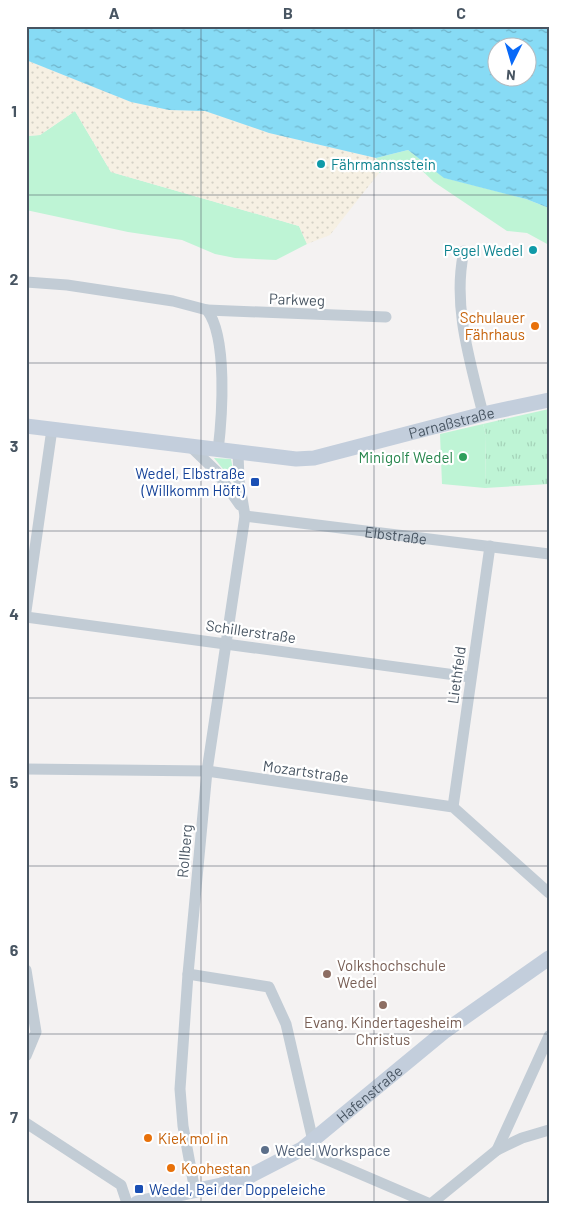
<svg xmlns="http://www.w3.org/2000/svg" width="575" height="1229" font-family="Barlow,sans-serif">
<defs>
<pattern id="sand-dots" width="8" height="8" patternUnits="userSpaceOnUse" patternTransform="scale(1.25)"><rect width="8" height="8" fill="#f6f0e3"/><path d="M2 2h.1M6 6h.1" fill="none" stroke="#d4d0c5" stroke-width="1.8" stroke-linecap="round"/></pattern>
<pattern id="park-tufts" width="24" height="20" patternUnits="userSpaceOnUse" patternTransform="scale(1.25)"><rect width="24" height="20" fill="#bef4d5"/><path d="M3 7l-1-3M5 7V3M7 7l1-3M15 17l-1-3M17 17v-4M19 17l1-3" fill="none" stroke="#a5d3b9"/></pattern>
<pattern id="water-ripples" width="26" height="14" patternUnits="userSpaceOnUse" patternTransform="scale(1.25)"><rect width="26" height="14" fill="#87dbf5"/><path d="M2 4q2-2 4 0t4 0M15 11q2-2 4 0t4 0" fill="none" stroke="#70b4ca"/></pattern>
</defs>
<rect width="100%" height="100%" fill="#f4f2f2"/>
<path fill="#bef4d5" d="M75,111L111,172L299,226L307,244L276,260L235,258L215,254L182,240L128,232L26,210V136L40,135Z
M408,150L445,178L526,199L549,208V245L527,233L507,231L434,182L415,164L404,162L379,173L376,158Z
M483,424L486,435L485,488L442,484L440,434Z
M214,458L231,459L236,485Z"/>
<path fill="url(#sand-dots)" d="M26,60L131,102L169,110L205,111L269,133L376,158L379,173L330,235L307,244L299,226L111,172L75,111L40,135L26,136Z"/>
<path fill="url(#park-tufts)" d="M549,409V484L485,488L486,435L483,424Z"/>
<path fill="url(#water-ripples)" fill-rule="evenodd" d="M26,26H549V208L526,199L444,178L408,150L376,158L269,133L205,111L169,110L131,102L26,60ZM498,48H528V78H498Z"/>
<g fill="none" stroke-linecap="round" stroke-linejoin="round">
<g stroke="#c2ccd5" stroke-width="11">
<path d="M464,251C452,305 470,361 483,414"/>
<path d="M26,282L67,285L173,301L207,310C228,337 222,418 218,451"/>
<path d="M207,310L386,317"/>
<path d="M191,447L216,471L240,505"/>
<path id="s1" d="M245,516L549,554"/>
<path d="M26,611L52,429"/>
<path d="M26,617L470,677"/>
<path d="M26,769L207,771L453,807L549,893"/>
<path d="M453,807L490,546"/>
<path d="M26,970L36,1032L26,1056"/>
<path d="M188,974L269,987L286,1024L313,1141"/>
<path d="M26,1123L121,1185L127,1203"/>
<path d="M302,1149L428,1203"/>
<path d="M497,1150L549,1036"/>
<path d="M195,1191L183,1126L180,1089L188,974L207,771L245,516L239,480L238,453"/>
<path d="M432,1203L497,1150L522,1138L549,1130"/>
</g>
<g stroke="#c3cedc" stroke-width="15">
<path id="s2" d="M26,426L296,459L314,458L483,414L549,400"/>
<path id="s3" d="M137,1203L221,1185L248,1177L302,1149L445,1031L549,958"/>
</g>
</g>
<path fill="none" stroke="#485562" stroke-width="1" stroke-opacity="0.55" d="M201,26V1203M374,26V1203M26,195H549M26,363H549M26,531H549M26,698H549M26,866H549M26,1034H549"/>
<g fill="#0f9aa8" stroke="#fff" stroke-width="2">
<circle cx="321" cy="164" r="5"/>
<circle cx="533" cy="250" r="5"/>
</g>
<g fill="#e8710a" stroke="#fff" stroke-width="2">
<circle cx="535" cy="326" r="5"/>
<circle cx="148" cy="1138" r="5"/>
<circle cx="171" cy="1168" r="5"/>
</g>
<circle fill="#2e9e5b" stroke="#fff" stroke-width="2" cx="463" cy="457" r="5"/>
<g fill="#1a4fb4" stroke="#fff" stroke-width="2">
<rect x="250" y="477" width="10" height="10" rx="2.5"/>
<rect x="134" y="1184" width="10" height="10" rx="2.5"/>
</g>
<g fill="#8d6e63" stroke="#fff" stroke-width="2">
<circle cx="327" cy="974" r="5"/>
<circle cx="383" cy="1005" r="5"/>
</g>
<circle fill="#5c6f8a" stroke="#fff" stroke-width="2" cx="265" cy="1150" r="5"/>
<g text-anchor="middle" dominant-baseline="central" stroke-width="4.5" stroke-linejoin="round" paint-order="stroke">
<g font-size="15" fill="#0d838f" stroke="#fff" text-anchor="start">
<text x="331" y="164">Fährmannsstein</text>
<text x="523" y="250" text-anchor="end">Pegel Wedel</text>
</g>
<g font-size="15" fill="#485562" stroke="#fff">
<text transform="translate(297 299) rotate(2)">Parkweg</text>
<text stroke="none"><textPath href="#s2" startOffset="432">Parnaßstraße</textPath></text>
<text stroke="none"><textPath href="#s1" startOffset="152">Elbstraße</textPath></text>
<text transform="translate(251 631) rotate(8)">Schillerstraße</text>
<text transform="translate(456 675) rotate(-82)">Liethfeld</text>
<text transform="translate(306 771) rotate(8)">Mozartstraße</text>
<text transform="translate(184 851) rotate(-85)">Rollberg</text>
<text stroke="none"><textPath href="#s3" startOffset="262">Hafenstraße</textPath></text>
</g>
<g font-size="15" fill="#c56008" stroke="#fff" text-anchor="start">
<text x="525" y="317" text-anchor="end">Schulauer<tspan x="525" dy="17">Fährhaus</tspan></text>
<text x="158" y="1138">Kiek mol in</text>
<text x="181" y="1168">Koohestan</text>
</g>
<g font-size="15" fill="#27864d" stroke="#fff" text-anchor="end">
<text x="453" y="457">Minigolf Wedel</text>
</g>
<g font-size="15" fill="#164399" stroke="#fff" text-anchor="end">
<text x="245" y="473">Wedel, Elbstraße<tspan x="245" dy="17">(Willkomm Höft)</tspan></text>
<text x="149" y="1189" text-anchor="start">Wedel, Bei der Doppeleiche</text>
</g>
<g font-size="15" fill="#785e54" stroke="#fff" text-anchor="start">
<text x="337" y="965">Volkshochschule<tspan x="337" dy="17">Wedel</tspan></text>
<text x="383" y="1022" text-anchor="middle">Evang. Kindertagesheim<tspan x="383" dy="17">Christus</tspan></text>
</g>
<g font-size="15" fill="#4e5e75" stroke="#fff" text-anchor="start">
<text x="275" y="1150">Wedel Workspace</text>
</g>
</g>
<rect width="575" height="1229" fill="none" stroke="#ffffff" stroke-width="55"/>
<g transform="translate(512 62) rotate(185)"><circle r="24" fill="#ffffff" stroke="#b6bbc0"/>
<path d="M0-4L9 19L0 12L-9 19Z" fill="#0869f8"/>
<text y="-8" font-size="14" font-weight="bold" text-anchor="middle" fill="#485562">N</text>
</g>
<rect x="28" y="28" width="520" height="1174" fill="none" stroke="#485562" stroke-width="2"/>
<g font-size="16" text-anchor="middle" font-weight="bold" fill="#485562">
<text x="114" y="19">A</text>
<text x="288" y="19">B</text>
<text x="461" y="19">C</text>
<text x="14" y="117">1</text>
<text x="14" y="285">2</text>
<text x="14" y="452">3</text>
<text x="14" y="620">4</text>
<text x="14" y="788">5</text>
<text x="14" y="956">6</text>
<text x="14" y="1123">7</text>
</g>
</svg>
